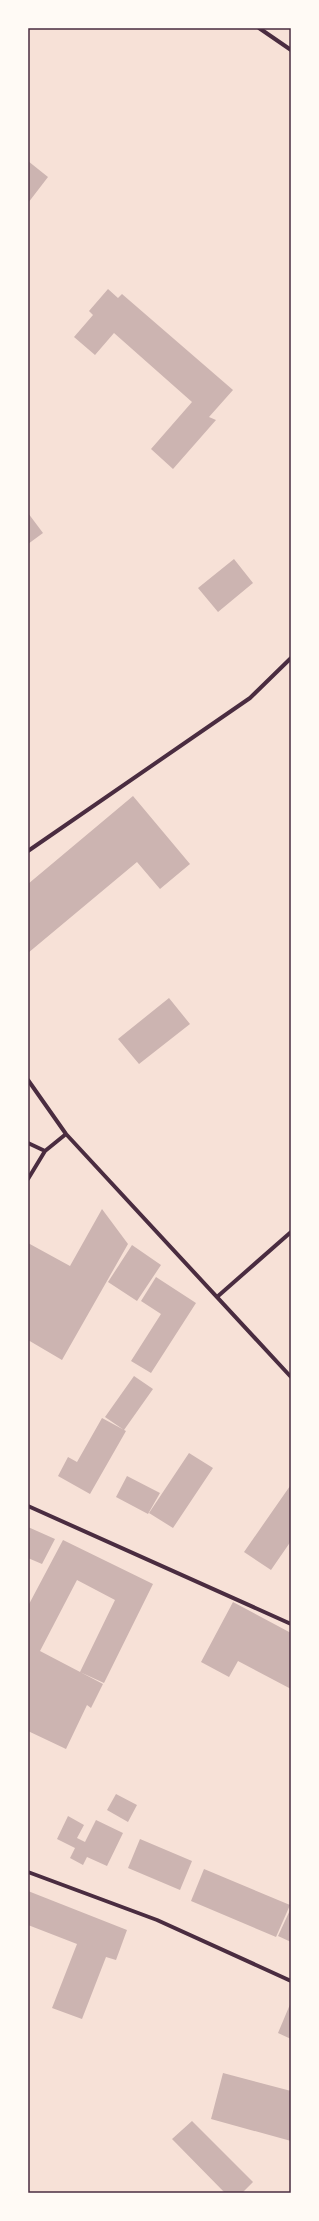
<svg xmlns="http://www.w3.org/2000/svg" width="319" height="2221" font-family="Inter,sans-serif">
<rect width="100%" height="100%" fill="#f7e1d7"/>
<path fill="#ccb4b1" d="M28,161L48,177L28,203Z
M108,289L118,298L122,294L233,390L209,417L216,420L173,469L151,449L192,402L114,333L95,355L74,337L93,315L89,311Z
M28,513L43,533L28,544Z
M234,559L253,583L218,612L198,588Z
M133,796L190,864L160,889L137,862L28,953V884Z
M169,998L190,1024L139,1064L118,1039Z
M102,1209L128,1244L62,1360L28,1340V1243L70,1266Z
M132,1245L161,1265L137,1301L108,1282Z
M156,1277L196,1303L151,1373L131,1361L161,1314L141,1301Z
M134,1376L153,1389L124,1430L105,1417Z
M102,1418L126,1431L90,1494L58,1476L68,1457L77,1462Z
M189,1453L213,1468L173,1528L149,1513Z
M127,1476L160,1493L148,1514L116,1497Z
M290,1486L291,1541L271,1570L244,1552Z
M28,1527L55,1539L42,1564L28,1558Z
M63,1540L153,1584L104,1683L80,1672L115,1600L77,1580L40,1651L103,1684L91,1708L87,1705L66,1749L28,1731V1675L67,1695L28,1675V1606Z
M233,1602L291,1633V1689L238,1661L229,1677L201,1662Z
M116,1794L137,1805L128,1822L107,1810Z
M68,1816L84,1825L77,1838L85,1842L96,1820L123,1833L107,1866L87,1857L83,1865L70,1858L75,1848L57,1839Z
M140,1839L192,1861L180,1890L128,1868Z
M204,1869L290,1905L276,1937L191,1901Z
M28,1891L127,1930L116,1960L106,1957L82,2019L52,2008L77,1944L28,1925Z
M291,1908V1942L278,1936Z
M291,2002V2039L278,2033Z
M223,2073L291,2091V2141L211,2119Z
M192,2121L253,2182L242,2193H225L172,2139Z"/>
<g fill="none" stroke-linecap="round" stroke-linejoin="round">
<path stroke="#4a2c40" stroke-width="4" d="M259,28L291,50
M28,851L250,698L291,658
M28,1080L66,1134L291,1377
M28,1143L45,1151L28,1179
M45,1151L66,1134
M217,1297L291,1232
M28,1506L291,1624
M28,1872L157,1920L291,1981"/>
</g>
<rect width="319" height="2221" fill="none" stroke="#fffaf5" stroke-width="58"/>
<rect x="29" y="29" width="261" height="2163" fill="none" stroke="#4a2c40" stroke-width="1.5"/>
</svg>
